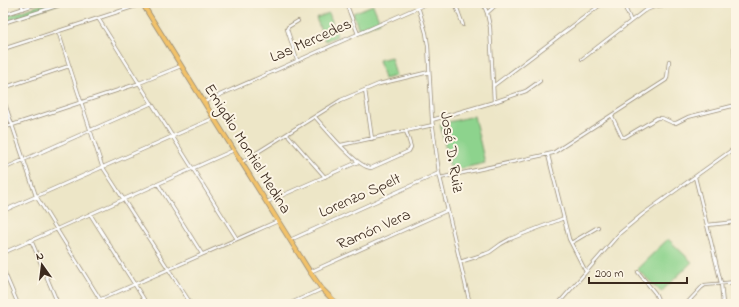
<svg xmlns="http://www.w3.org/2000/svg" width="739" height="307" font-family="'Indie Flower',sans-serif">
<rect width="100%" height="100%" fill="#fcf5e5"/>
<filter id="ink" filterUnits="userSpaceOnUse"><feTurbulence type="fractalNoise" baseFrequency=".025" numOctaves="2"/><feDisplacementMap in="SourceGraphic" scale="8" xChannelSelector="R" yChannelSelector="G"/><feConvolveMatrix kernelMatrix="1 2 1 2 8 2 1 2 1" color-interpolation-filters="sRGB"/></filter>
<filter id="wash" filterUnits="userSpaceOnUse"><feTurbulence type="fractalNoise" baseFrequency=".012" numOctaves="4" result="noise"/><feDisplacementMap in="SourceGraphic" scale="16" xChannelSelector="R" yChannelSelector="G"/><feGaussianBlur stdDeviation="0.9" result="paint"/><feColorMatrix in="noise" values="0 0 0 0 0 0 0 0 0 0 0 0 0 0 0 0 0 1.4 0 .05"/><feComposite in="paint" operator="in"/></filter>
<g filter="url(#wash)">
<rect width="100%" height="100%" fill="#ede6c7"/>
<path fill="#8dd38d" stroke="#647e56" d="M47,3H61L3,22V17Z
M373,5L380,22L359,30L353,13Z
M329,13L337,36L325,41L316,18Z
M391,57L396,76L384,79L379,60Z
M474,116L485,163L451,171L440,124Z
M668,239L692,262L661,292L637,269Z"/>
</g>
<g filter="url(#ink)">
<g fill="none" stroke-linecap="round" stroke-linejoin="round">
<defs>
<path id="street" d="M21,3L23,9
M346,3L358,34
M417,3L426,33L428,46L432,120L439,173L470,304
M455,3L463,25
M483,3L487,13L490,27L494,102
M623,3L631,21
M731,3L733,14L736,91
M144,6L151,3
M487,13L498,3
M3,15L40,3
M98,18L237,239
M3,23L66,3
M58,31L102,166L191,304
M3,49L142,4
M582,59L644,11L656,6L680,3
M297,60L287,29L288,27L298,21
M493,86L603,3
M3,88L69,66
M365,90L372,139
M3,98L36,196L103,304
M204,102L428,3
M612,116L622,137H625L657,118H662L673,123H676L688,117L736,105
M315,117C326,129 356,167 371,168L409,151L411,147L406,131
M432,120L494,102L526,91L540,81
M3,128L137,84L181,66
M287,134L325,177
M341,145L433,125
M548,155L569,239L586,272
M242,162L341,100L379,84L429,72
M3,169L152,103
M695,177L707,225L736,222
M440,178L553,153L666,80L667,78L669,61
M158,184L202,254
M267,202L358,162
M3,211L214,118
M90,214L147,304
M707,225L721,283L723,304
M31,240L58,304
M290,240L439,173
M571,243L598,227
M3,253L234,150
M460,262L485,254L490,252L501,244L510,239L564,218
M3,269L18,304
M310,272L448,210
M638,272L655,293L660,304
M690,300L693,304
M90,304L278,221
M289,304L322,289
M558,304L620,233L643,214L736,147
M686,304L702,287L705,285L736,282"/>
<path id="primary" d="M142,3L310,272L322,289L337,304"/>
</defs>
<use href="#street" stroke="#948872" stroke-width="4"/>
<use href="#primary" stroke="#948872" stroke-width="5.5"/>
<use href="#street" stroke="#fff" stroke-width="2.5"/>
<use href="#primary" stroke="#f2c26a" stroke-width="4"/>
</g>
</g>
<g text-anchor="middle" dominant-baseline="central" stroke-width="4" stroke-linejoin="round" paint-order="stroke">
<g font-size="16" fill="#3b2a1e" stroke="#fcf5e5">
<text transform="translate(311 41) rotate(-24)">Las Mercedes</text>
<text transform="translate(247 149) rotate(58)">Emigdio Montiel Medina</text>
<text transform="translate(451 152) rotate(81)">José D. Ruiz</text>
<text transform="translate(360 196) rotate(-24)">Lorenzo Spelt</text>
<text transform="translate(374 230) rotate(-24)">Ramón Vera</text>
</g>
</g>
<rect width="739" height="307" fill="none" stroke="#fcf5e5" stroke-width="16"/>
<g transform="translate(42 265) rotate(346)" stroke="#fcf5e5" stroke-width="3" paint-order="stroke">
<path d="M0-3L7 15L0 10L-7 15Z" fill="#3b2a1e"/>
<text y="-6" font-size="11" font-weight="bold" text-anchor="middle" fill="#3b2a1e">N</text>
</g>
<path d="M589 277v6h98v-6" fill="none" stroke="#3b2a1e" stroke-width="2"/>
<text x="595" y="277" font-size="12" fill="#3b2a1e" stroke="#fcf5e5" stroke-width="3" paint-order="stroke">200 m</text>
</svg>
